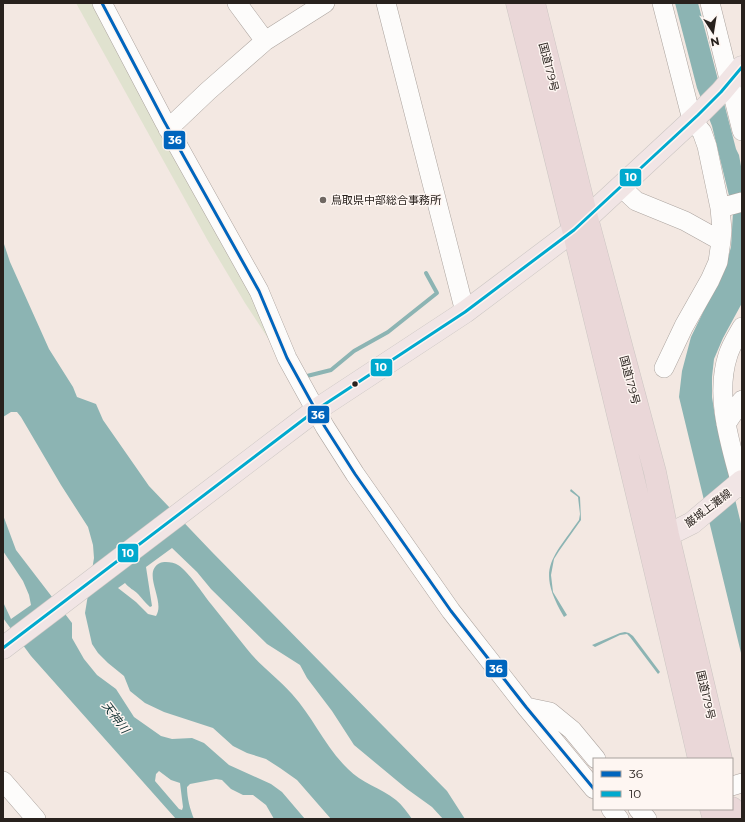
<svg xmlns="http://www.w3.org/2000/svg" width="745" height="822" font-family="Montserrat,'Noto Sans JP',sans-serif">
<rect width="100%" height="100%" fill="#f3e8e2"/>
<path fill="#e0e2cf" d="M76,3H99L229,241L275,349L245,303L208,241Z"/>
<path fill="#8cb4b3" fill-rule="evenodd" d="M675,3H698L736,149L739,155L742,172V303L723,338L714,359L712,377V397L715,416L742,528V657L679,397L682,371L691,337L710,298L724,272L731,247L733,212L712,126L697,88Z
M3,241L10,262L49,349L73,387L77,397L96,404L103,420L149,486L212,552L447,791L465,819H443L432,807L407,789L354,745L332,711L307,678L300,665L267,644L211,589L197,572L172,548L146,567L152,606L150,607C145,603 142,598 138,594C134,590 129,588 125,583L118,588L136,602L148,614L156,616C166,601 141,572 160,563C164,561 174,562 178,565C188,571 203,594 211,604C223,619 235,634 247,649C260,666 278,678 292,694C313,717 325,747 348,769C361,783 381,788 396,800C402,805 407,812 412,819H331L297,780L280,768L266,759L247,753L233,746L213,728L164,712L145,703L130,691L124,676L108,663L98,653L92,644L85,613L94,558L93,545L88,527L61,485L21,417L17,412H11L3,417Z
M571,489L580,497L581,520L559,551L554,559L551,575L553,592L567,615L564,617C536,569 551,560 579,520L580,514L578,497L570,491Z
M3,515L16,550L72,623V638L84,659L97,675L116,689L134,717L161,736L172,739L192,738L204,743L229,765L271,784L282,792L305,819H274L266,805L253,795H243L231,789L222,780L216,779L190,784L187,787C187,798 190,809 194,819H176L31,656L3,618V602L11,619L31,605L29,595L23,581L3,551ZM159,771L171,780L180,783L183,807L182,810L179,809L155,781L156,774Z
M625,632L629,633L633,636L660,672L658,674L630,637L627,634L620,635L595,647L592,645L620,633Z"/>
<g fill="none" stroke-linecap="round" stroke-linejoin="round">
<path stroke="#8cb4b3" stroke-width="4" d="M307,376L331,370L354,351L388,332L437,293L426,273"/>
<defs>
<path id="minor" d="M102,3L164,121L259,291L287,358L325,427L355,474L451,611L526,707L594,789
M237,3L265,41
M386,3L465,312
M662,3L692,120L702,132L707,146L720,208L722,230L721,241L718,262L710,280L684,326L664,368
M710,3L742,131
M168,129L208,91L265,41L325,3
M620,186L636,201L685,221L721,241
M720,208L742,202
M742,327C737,336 731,345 728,355C714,398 731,445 742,488
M726,424L742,400
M526,707L550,712L572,730L596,759
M3,781L36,819
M732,786L742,783
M611,809L619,819
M638,809L647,819"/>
<path id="major" d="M650,539L668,535L692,523L742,481
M3,648L316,410L465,312L574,230L698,115L721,92L742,67"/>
<path id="highway" d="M517,3C580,255 641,506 699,759
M534,3L587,218L655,472L668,535L721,759
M732,808L734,819
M711,809L714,819"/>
</defs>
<use href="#minor" stroke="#aca49f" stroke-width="20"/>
<use href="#major" stroke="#ccc6c3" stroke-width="23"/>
<use href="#highway" stroke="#ccc6c3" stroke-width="23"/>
<use href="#minor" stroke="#fdfcfb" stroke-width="19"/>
<use href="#major" stroke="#f1e5e5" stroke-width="22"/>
<use href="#highway" stroke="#ead7d8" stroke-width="22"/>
<defs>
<path id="bus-1" d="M102,3L164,121L259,291L287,358L325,427L355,474L451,611L526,707L594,789"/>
<path id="bus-2" d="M3,648L316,410L465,312L574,230L698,115L721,92L742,67"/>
</defs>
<use href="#bus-1" stroke="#fef6f2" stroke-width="6"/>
<use href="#bus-2" stroke="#fef6f2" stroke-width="6"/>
<use href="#bus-1" stroke="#0065bd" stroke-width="3"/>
<use href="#bus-2" stroke="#00a9ce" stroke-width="3"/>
</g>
<circle fill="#6f6762" stroke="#fef6f2" stroke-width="1.5" cx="323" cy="200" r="4"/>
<circle fill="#28211d" stroke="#fef6f2" stroke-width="1.5" cx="355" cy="384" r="3.5"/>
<g text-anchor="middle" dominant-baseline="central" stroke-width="3" stroke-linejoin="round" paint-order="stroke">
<g font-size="11" fill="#28211d" stroke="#fef6f2">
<text transform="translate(549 67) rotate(76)">国道179号</text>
<text transform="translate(630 380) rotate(75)">国道179号</text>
<text transform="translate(708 508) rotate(-37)">巌城上灘線</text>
<text transform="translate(706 695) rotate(77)">国道179号</text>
</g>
<g font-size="11" fill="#28211d" stroke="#fef6f2" text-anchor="start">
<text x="331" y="200">鳥取県中部総合事務所</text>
</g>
<g font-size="12" font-style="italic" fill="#113132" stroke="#fef6f2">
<text transform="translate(116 717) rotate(53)">天神川</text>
</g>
</g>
<g stroke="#fef6f2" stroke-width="1.5">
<rect x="163" y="130" width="23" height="20" rx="4" fill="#0065bd"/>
<rect x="619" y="168" width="23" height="19" rx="4" fill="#00a9ce"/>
<rect x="370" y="358" width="23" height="19" rx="4" fill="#00a9ce"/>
<rect x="307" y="405" width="23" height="19" rx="4" fill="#0065bd"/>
<rect x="117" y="543" width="22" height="20" rx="4" fill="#00a9ce"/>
<rect x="485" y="659" width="23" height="19" rx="4" fill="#0065bd"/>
</g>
<g font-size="11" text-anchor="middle" font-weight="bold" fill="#fff">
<text x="175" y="144">36</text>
<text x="631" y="181">10</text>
<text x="381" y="371">10</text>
<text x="318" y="419">36</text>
<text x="128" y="557">10</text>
<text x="496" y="673">36</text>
</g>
<rect width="745" height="822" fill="none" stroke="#28211d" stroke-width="8"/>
<rect x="593" y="758" width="140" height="52" fill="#fef6f2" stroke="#a8a19d"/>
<rect x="601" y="771" width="20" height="6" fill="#0065bd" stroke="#a8a19d"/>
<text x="629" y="778" font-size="12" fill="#28211d">36</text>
<rect x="601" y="791" width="20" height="6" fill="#00a9ce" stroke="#a8a19d"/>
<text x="629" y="798" font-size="12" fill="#28211d">10</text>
<g transform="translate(713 32) rotate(168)" stroke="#fef6f2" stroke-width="3" paint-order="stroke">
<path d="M0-3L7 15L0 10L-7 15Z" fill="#28211d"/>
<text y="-6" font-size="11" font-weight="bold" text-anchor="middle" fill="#28211d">N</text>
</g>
</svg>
